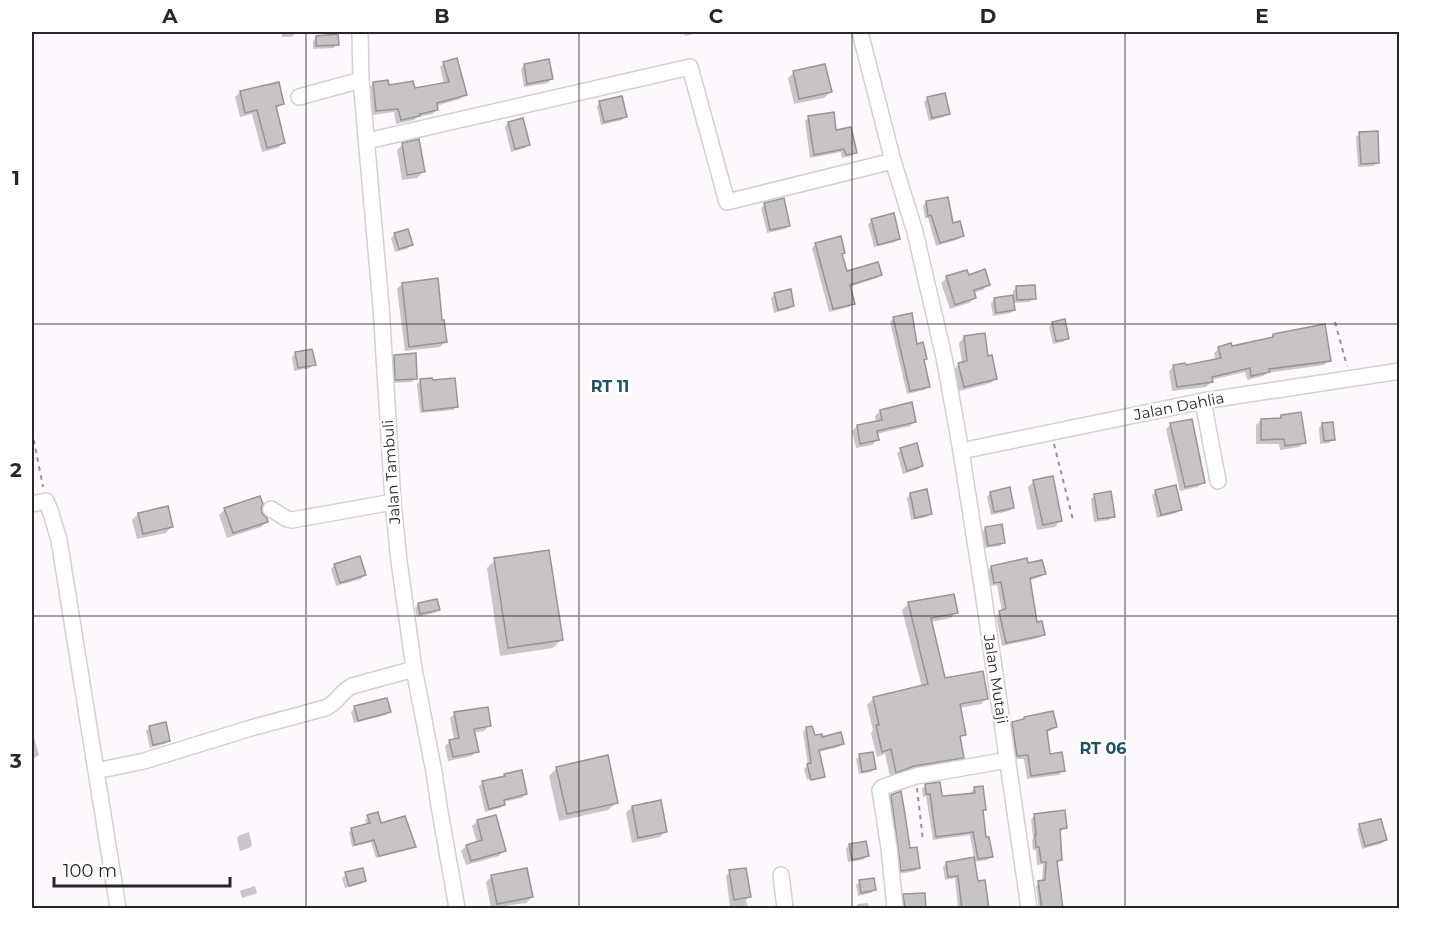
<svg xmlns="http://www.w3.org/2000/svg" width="1431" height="940" font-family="Montserrat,sans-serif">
<rect width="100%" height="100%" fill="#fcf8fc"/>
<path fill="#0003" d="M282,32H295V34L291,37H282Z
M684,32H702L685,36Z
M316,37L337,44L334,48L313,49V41Z
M444,63L465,95L460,99L436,106L437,110L432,114L418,117L414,120L396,124L394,112L372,115L369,88L374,83L387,87L414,90L444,84L440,67Z
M524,65L551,79L548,83L524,87L521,69Z
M794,72L830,92L824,98L794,104L788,78Z
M240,92L282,104L275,109L283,143L278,148L262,152L252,114L240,117L235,97Z
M928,98L948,113L944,117L929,121L924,102Z
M600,103L626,116L622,120L601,125L597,106Z
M809,117L835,132L855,152L852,156L842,158L841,152L810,158L805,121Z
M522,120L528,144L525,148L511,152L505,127L508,123Z
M1360,133L1378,163L1374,166L1358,167L1356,137Z
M403,144L423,172L417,178L402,180L397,150Z
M926,202L963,235L959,239L936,246L928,218H925L923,206Z
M765,204L789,225L785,229L767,233L761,208Z
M872,221L899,239L895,242L874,247L868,224Z
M395,234L411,245L407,249L395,252L391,238Z
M816,244L844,252L841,255L846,273L880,275L877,278L849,287L853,303L849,307L829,312L812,248Z
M968,277L988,285L983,290L973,293L974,298L969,303L950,309L941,283L947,278Z
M402,284L441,322L445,342L440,347L405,351L397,289Z
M1017,287L1034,298L1030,302L1013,303L1014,310L1010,313L993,316L991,303L995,299L1013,296V291Z
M775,294L793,305L789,309L774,313L771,298Z
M894,318L916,345L925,359L923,361L928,387L924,390L907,394L890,322Z
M1053,323L1067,338L1064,342L1053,344L1049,327Z
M1274,335L1329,361L1324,365L1267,373L1263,376L1247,380L1245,372L1211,380V382L1206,387L1172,391L1169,371L1174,366H1184L1216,361L1214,353L1219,348H1231L1270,339Z
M964,337L987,357L996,378L991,383L959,391L954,370L959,364L962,363L959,343Z
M311,351L314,364L310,368L294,371L292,357L295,354Z
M394,356L415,378L412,382L392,383L391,360Z
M421,380L457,406L453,410L420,413L417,384Z
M880,411L915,421L910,426L876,434L877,440L872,445L856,448L852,431L857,426L876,422L875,416Z
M1281,416L1304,442L1299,447L1280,450L1279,444H1256V425L1261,420L1278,419Z
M1171,424L1203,482L1198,487L1180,491L1166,429Z
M1322,424L1333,440L1329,443L1320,444L1319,428Z
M901,450L922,466L918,469L903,474L897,453Z
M1034,481L1060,521L1055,527L1037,530L1028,487Z
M1155,492L1180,510L1176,513L1157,518L1152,495Z
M990,493L1013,508L1009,511L991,515L987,497Z
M910,494L931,513L927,517L911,520L907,498Z
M1095,495L1113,516L1109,520L1094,522L1091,499Z
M167,507L171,527L166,533L137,539L132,520L138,514Z
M225,509L261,514L267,521L261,527L227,538L219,515Z
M986,528L1003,542L1000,546L985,548L982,532Z
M495,560L561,640L553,648L500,656L487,568Z
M335,565L364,575L361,579L336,586L331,569Z
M1027,565L1044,573L1040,577L1029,581L1036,623L1043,634L1039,638L1002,646L996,616L1002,611L997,585L991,586L987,571L991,567Z
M953,595L956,612L951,618L930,622L944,680L987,698L981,704L959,708L964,734L959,739L963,757L957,763L890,777L885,754L877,757L871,733L873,730L867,705L873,699L922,687L902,610L908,604Z
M418,604L438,610L434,613L417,617L415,608Z
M355,708L390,711L386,715L354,723L351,712Z
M455,713L489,726L484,731L473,733L477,751L472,756L448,761L445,746L450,741L454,740L450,718Z
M1012,723L1055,727L1051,731L1046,732L1049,756L1063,770L1059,775L1027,779L1024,759H1015L1008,727Z
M150,727L168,741L165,744L150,748L146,731Z
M807,728L814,737L842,743L839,747L818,752L824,776L821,778V776L807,780L804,769L808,765L803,732Z
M34,737L39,755L36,757L32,759V738Z
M860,756L875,768L871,772L859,774L856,759Z
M557,768L617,802L608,810L559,821L549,776Z
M505,776L526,794L522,798L503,802V805L500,808L485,812L479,786L483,783L502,778Z
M925,786L940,797L972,795L971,792L975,788L984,809L981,812L985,839L991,856L987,860L974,862L977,882L987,908H958L955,878L945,880L943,867L946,863L974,859L970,835L933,840L926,796L923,797L922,789Z
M891,796L908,850L919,868L915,871L898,874L888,800Z
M632,807L665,831L660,837L632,843L626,813Z
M1035,815L1065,827L1062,831H1059L1061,860L1057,863L1061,903H1062L1063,908H1039L1036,886L1039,883L1042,882L1043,864L1037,865L1036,850H1033L1032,840L1033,838L1031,819Z
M368,817L380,825L414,846L411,849L376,858L371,842L352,847L349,832L352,829L367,825L365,820Z
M478,821L504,850L499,856L466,865L461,851L466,846L477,843L472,826Z
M1360,826L1385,840L1381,844L1362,849L1357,829Z
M249,832L252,845L249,848L240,851L237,838L240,835Z
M849,845L867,856L863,860L848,862L846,849Z
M730,872L749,897L746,900L748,908H722L730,907L726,876Z
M346,874L365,881L361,884L345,888L342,878Z
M492,876L532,897L526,903L491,908L486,882Z
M860,882L875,890L871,893L858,896L856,885Z
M255,886L257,893L255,894L242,898L240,891L242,890Z
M904,895L924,908H900L899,900Z
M868,903L869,908H845L855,907L858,904Z"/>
<path fill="#c8c3c4" stroke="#989395" stroke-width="1.5" d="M338,34L339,45L316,46V36Z
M457,58L467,95L437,103L438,110L420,114V116L401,120L398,109L376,111L373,82L388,80L389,85L413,81L415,88L449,82L443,62Z
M549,59L553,79L527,84L524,64Z
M825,64L832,92L799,99L793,71Z
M279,82L284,104L276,106L285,143L267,148L257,110L245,113L240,91Z
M945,93L950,114L932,118L927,97Z
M622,96L627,117L604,122L599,101Z
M834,112L836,130L851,127L857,153L846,155L844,149L814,155L808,116Z
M523,118L530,145L515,149L508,122Z
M1378,131L1379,163L1361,164L1359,132Z
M419,139L425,172L407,175L402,143Z
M948,197L953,223L960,221L964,236L940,243L931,215L928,216L926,201Z
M784,198L790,226L770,230L764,203Z
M894,213L900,239L878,245L871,219Z
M408,229L413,245L399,249L394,233Z
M841,236L845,253L842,254L847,271L878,262L882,275L850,285L855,304L833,309L815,243Z
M985,269L990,285L974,290L976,298L955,305L946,276L967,270L969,275Z
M438,278L442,320H444L447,342L409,347L402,283Z
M1035,285L1036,299L1017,300L1016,286Z
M791,289L794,306L778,310L774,293Z
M1013,295L1015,310L996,313L994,298Z
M912,313L917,344L923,342L927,359L924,360L930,387L910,391L893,317Z
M1065,319L1069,339L1056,341L1052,322Z
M1325,324L1331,361L1269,369L1270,372L1251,376L1250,368L1212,377L1213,382L1177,387L1173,365L1185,363L1186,365L1221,358L1218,347L1231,343L1232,346L1273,337V334Z
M985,333L988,356L992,355L997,379L964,387L958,363L967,361L964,336Z
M312,349L316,365L298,368L295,352Z
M416,353L417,379L395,380L394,355Z
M432,378L433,380L455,378L458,407L423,411L420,379Z
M912,402L916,422L877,431L879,440L860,444L857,425L882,420L880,410Z
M1301,412L1306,443L1285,446L1284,439L1261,440V419L1281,418V415Z
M1192,419L1205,483L1185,487L1170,423Z
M1333,422L1335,440L1324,441L1322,423Z
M917,443L923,466L907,471L900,448Z
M1053,476L1062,521L1043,525L1033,480Z
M1176,485L1182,510L1161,515L1155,490Z
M1010,487L1014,508L994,512L990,492Z
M927,489L932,514L915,518L910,493Z
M1111,491L1115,517L1098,519L1094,494Z
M260,496L263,504L261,508L262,513L267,518L268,522L233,533L224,508Z
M168,506L173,527L143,534L138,513Z
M1002,524L1005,543L988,546L985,527Z
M549,550L563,640L508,648L494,558Z
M360,556L366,575L340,583L334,564Z
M1027,558L1028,563L1042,560L1046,574L1030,578L1037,622L1042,621L1045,635L1006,643L999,611L1006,609L1001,582L994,583L991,566Z
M954,594L958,613L931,618L945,678L983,671L988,699L960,704L966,735L960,736L964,758L914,766L896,773L891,749L882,752L876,725H879L873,697L928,684L908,602Z
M437,599L440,610L420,614L418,603Z
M387,698L391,712L358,721L354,706Z
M488,707L491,726L474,729L479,752L453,757L449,740L459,738L454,712Z
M1053,711L1057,727L1047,730L1050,754L1062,752L1065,771L1031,776L1028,755L1017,756L1012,722L1024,719V717Z
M166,722L170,741L153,745L149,726Z
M812,726L815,735L822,734V737L841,732L844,744L819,750L825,777L811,780L807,764L811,763L806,727Z
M873,752L876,769L862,772L859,754Z
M608,755L618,803L567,814L556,767Z
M522,770L527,794L504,800L505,805L489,809L482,781L505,776L504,774Z
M940,782L942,795L943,796L975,793L974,787L983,786L986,810H983L986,837H989L993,857L978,859L973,832L936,837L930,794H926L925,784Z
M901,791L905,814L910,848L917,847L920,868L901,871L891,795Z
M661,800L667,832L638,838L632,806Z
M1065,810L1067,828L1060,829L1062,860L1057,861L1063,909H1042L1038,881L1045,880L1046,862H1041L1039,847H1036L1035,835H1036L1034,814Z
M378,812L381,823L405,816L416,847L379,856L374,840L355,845L351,828L370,823L367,815Z
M496,815L506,851L471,861L466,845L482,840L477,820Z
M1381,819L1387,840L1365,846L1359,824Z
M866,841L869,856L852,860L849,844Z
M974,857L978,881L985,880L989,909H962L958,876L948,877L946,862Z
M363,868L366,881L349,886L345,872Z
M527,868L533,897L497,904L491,875Z
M746,868L751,897L734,900L729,870Z
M874,878L876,890L861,893L859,880Z
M925,893L926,909H905L903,894Z"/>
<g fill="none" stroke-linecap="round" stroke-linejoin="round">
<defs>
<path id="minor" d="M360,32L361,80L381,306L393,502L399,561L414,669L434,772L439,806L457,908
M860,32L893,161
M299,97L361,80
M367,141L690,67L727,202L893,161L915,232L944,357L961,451L983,592L1029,908
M1203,401L1218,481
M961,451L1203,401L1400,371
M32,504L46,501L50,510L59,540L118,908
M271,509L287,519L292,520L393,502
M96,771L144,761L251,728L325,708C339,702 339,693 352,686L414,669
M781,875L785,908
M895,908L889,848L880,790L883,787L916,776L1008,760"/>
</defs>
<use href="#minor" stroke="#d3cfd2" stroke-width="18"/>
<path stroke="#989598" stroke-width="2" stroke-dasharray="4.5 4.5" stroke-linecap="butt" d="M1335,322L1347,366
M32,431L43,487
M1054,444L1073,520
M917,788L923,841"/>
<use href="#minor" stroke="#fff" stroke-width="15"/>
</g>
<path fill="none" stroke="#282628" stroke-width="1.5" stroke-opacity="0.55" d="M306,32V908M579,32V908M852,32V908M1125,32V908M32,324H1400M32,616H1400"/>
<g text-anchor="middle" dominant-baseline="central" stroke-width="5" stroke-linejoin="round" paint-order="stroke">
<g font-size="15" fill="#282628" stroke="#fff">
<text transform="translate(1179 406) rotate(-11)">Jalan Dahlia</text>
<text transform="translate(391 472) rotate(-94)">Jalan Tambuli</text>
<text transform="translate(996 679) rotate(81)">Jalan Mutaji</text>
</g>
<g font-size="16" font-weight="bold" fill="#215264" stroke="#fff">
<text x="610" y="386">RT 11</text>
<text x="1103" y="748">RT 06</text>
</g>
</g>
<rect width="1431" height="940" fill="none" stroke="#ffffff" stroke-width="66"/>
<path d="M54 877v9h176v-9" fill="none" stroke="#282628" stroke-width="3"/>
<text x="63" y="877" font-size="18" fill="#282628" stroke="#ffffff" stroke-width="4.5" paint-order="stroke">100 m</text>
<rect x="33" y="33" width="1365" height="874" fill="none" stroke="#282628" stroke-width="2"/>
<g font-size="20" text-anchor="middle" font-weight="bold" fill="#282628">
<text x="170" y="23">A</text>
<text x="442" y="23">B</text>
<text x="716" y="23">C</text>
<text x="988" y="23">D</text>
<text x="1262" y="23">E</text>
<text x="16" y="185">1</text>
<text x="16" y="477">2</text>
<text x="16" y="768">3</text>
</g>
</svg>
